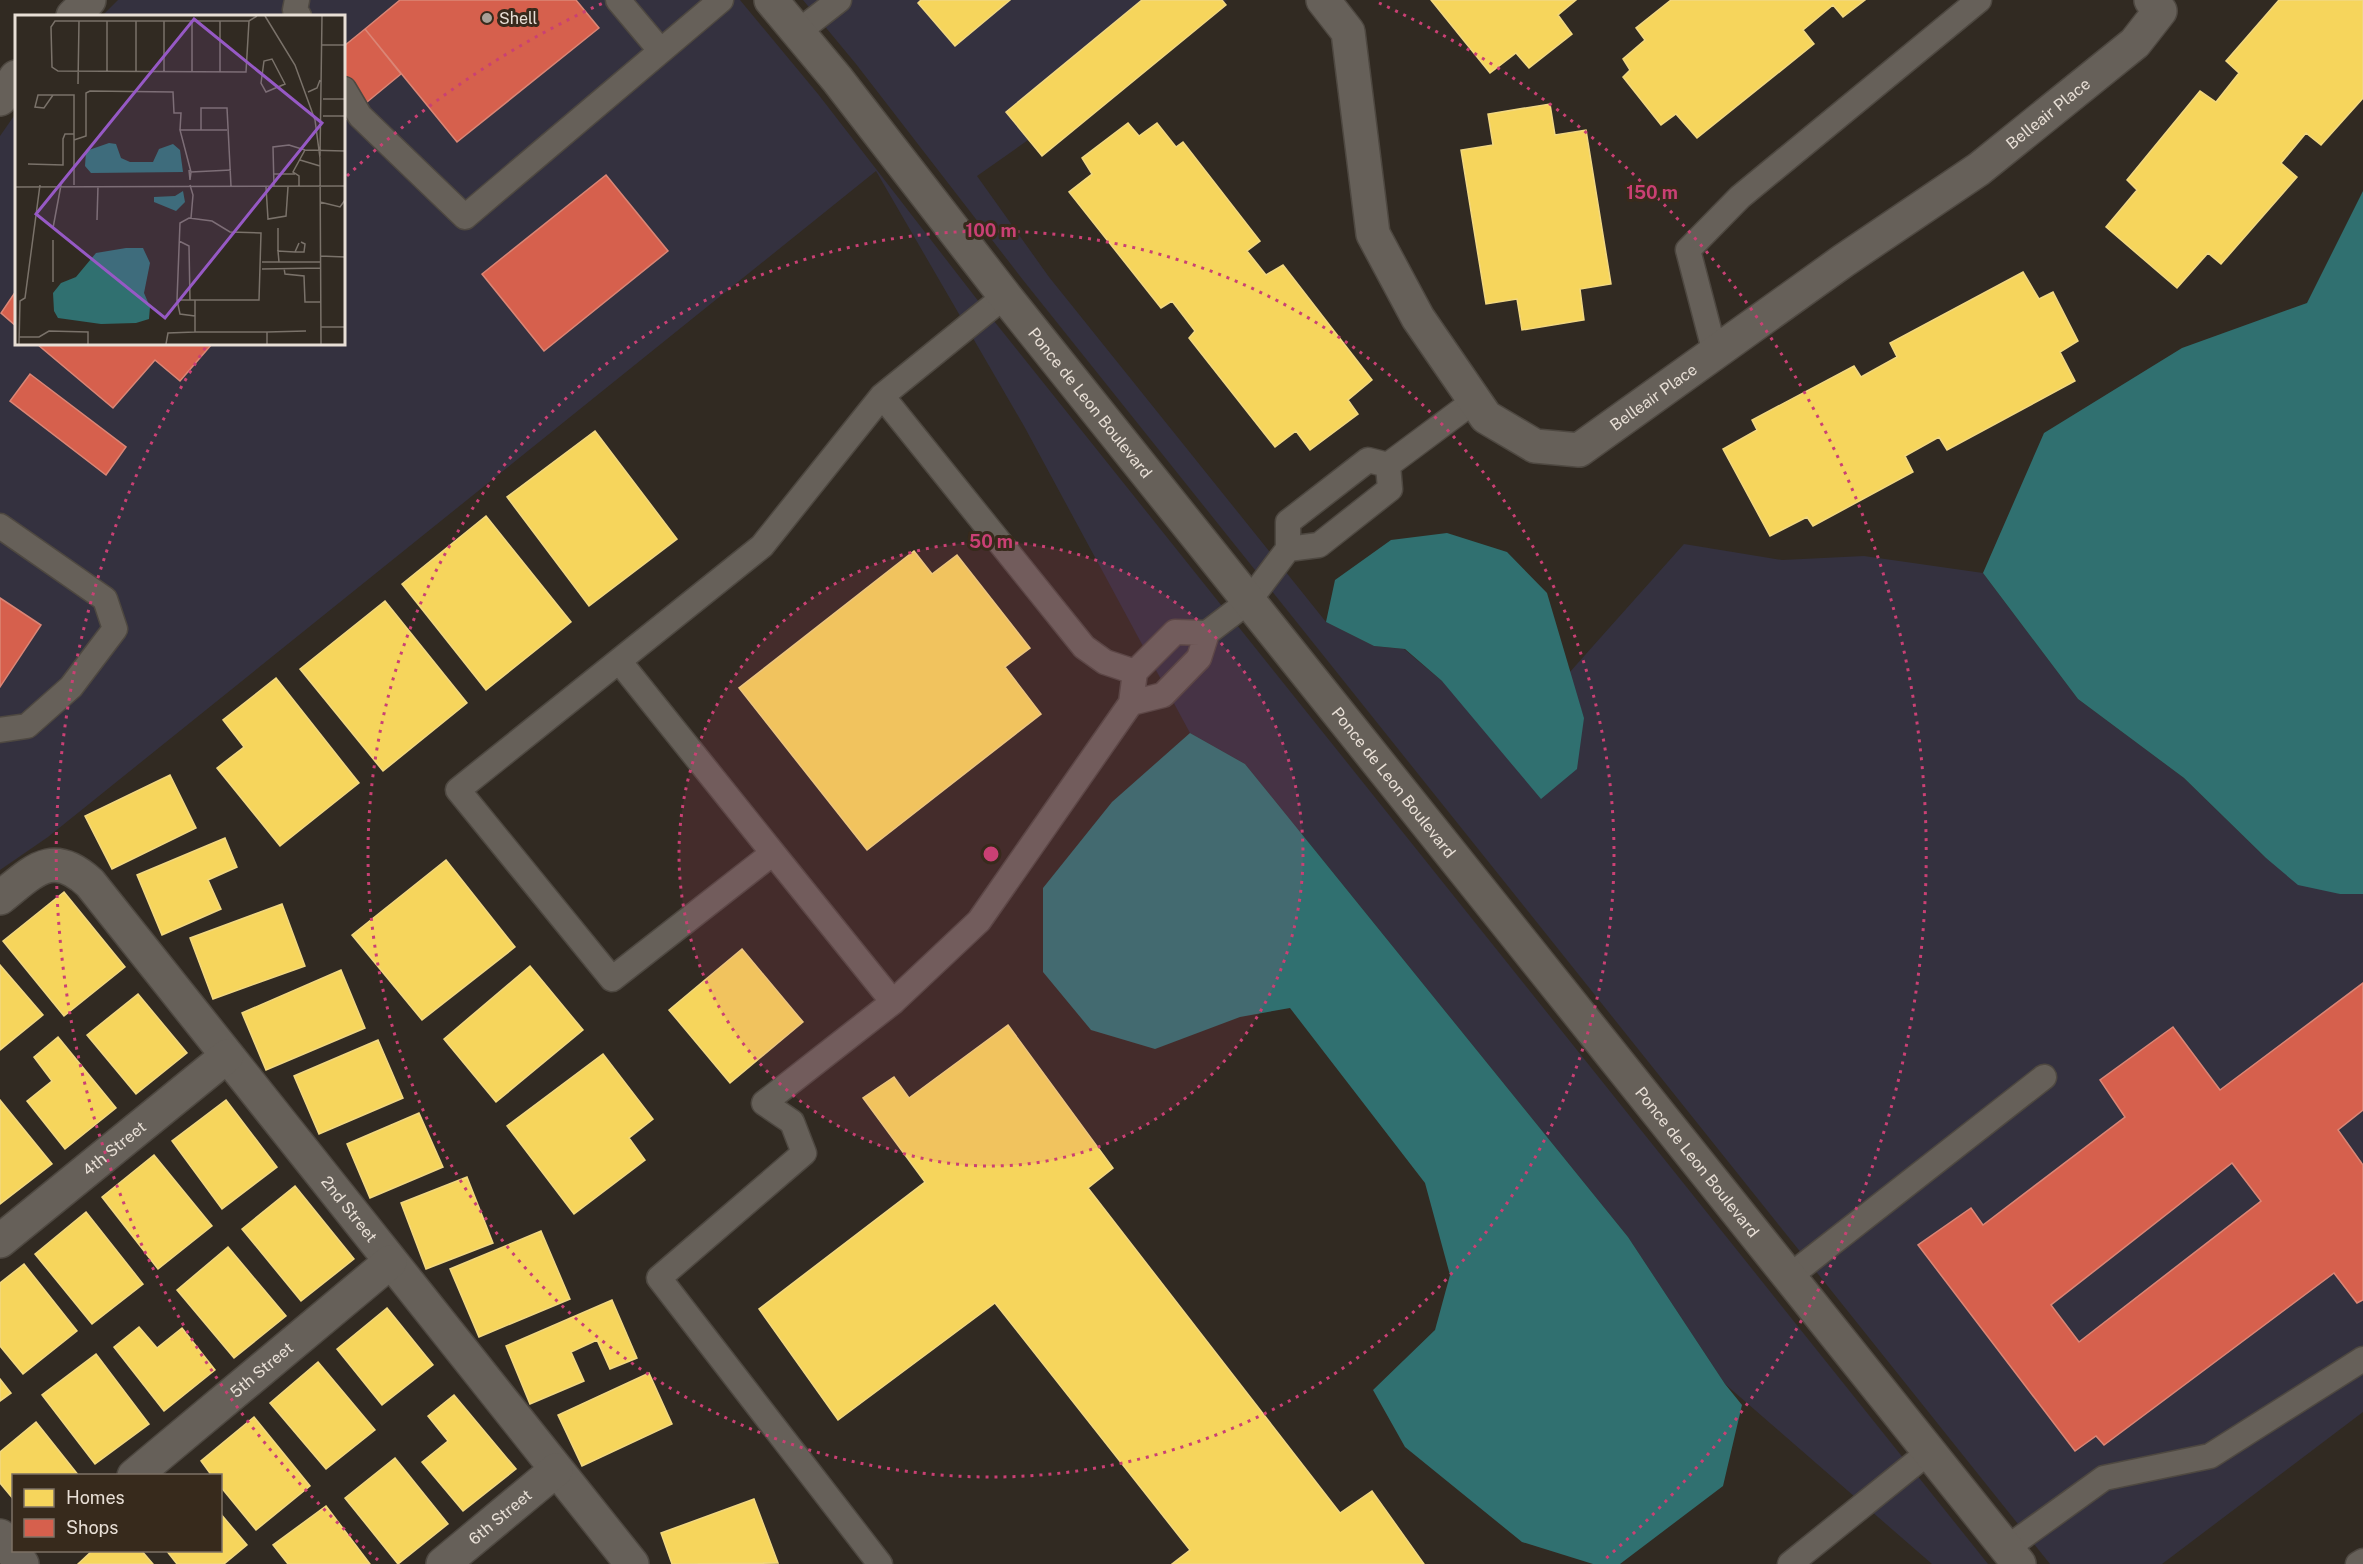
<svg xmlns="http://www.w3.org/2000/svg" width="2363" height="1564" font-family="'Public Sans',sans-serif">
<rect width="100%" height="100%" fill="#312a22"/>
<path fill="#34313f" d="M118,0H740L818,94L986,311L1988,1564H1932L1725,1384L1628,1237L1245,764L1190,733L1024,426L876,171L48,837L0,870V136L16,113V344H344V16H102Z
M803,0H1227L977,176L1049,277L1326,622L1374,646L1404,649L1442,681L1584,718L1569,673L1684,544L1782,560L1864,556L1983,573L2078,699L2184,778L2266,858L2340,894H2363V1412L2162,1564H2050L1023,280L856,64Z"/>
<path fill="#307070" d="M2363,191V894H2340L2298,885L2266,858L2184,778L2078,699L1983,573L2044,433L2182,348L2307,303Z
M1447,533L1507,552L1547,593L1584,718L1577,769L1541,799L1442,681L1405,649L1374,646L1326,622L1335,580L1391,540Z
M1190,733L1245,764L1628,1237L1725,1384L1742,1405L1723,1486L1620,1564H1593L1522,1542L1405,1447L1373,1390L1435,1330L1450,1275L1425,1183L1290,1008L1240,1017L1155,1049L1091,1030L1043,972V888L1112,802Z"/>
<path fill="#f6d55c" stroke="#f2d881" stroke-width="1.5" d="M921,0H1010L955,46L918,3Z
M1142,0H1222L1226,5L1042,156L1006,112Z
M1431,0H1576L1558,15L1572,34L1529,68L1516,53L1490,73Z
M1671,0H1865L1843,17L1833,5L1803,30L1814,44L1697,138L1676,114L1661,125L1623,77L1630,70L1623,59L1645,40L1636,28Z
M2279,0H2363V98L2321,145L2306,133L2281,163L2297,177L2221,264L2208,253L2177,288L2106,227L2137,190L2127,180L2200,91L2216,102L2239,73L2226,61Z
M1550,104L1555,135L1586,130L1611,284L1580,289L1584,320L1522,330L1517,299L1486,304L1461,150L1493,145L1488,114Z
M1128,123L1139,136L1157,123L1176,147L1183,142L1260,241L1247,251L1266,275L1283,265L1372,380L1348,400L1358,414L1310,450L1296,431L1275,447L1189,338L1195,331L1172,301L1161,308L1069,192L1092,174L1082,158Z
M2023,272L2039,299L2053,292L2078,341L2060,352L2075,381L1947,450L1939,437L1905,456L1913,472L1813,526L1807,517L1770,536L1723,449L1757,430L1752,420L1854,366L1861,377L1897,357L1890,343Z
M595,431L677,539L589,606L507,497Z
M486,516L571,622L486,690L402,584Z
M914,551L932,574L957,555L1030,648L1005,667L1041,714L867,850L739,688Z
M385,601L467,703L383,771L300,669Z
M276,678L359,783L280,846L217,768L244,747L223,720Z
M170,775L196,828L112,869L85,816Z
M225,838L237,867L208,880L221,909L162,935L137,875Z
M446,860L515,947L422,1020L352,935Z
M64,892L125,967L64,1016L3,941Z
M282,904L305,966L213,999L190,938Z
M742,949L803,1022L730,1083L669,1010Z
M0,965L43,1015L0,1050Z
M530,966L583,1030L496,1102L444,1039Z
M341,970L365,1028L266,1070L242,1013Z
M138,994L187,1053L136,1094L87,1035Z
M1008,1025L1113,1168L1088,1188L1340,1513L1372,1491L1424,1564H1172L1190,1550L995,1303L838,1420L759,1309L925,1182L863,1098L894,1077L909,1098Z
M58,1037L116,1108L65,1149L27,1101L52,1081L34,1057Z
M378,1040L403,1098L319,1134L294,1076Z
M603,1054L653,1119L629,1138L645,1160L574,1214L507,1126Z
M0,1100L52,1164L0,1204Z
M226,1100L277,1167L222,1209L172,1141Z
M419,1113L443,1167L370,1198L347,1144Z
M154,1155L212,1226L158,1269L102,1197Z
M467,1177L493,1243L426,1269L401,1203Z
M295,1186L354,1259L301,1301L242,1229Z
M86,1212L143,1284L92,1324L35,1254Z
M541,1231L570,1299L479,1337L450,1269Z
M228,1247L286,1316L234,1358L177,1290Z
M24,1264L77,1331L23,1374L0,1346V1283Z
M612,1300L637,1358L610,1369L597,1340L571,1352L584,1381L530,1404L506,1346Z
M387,1308L433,1365L382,1405L337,1349Z
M139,1327L157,1348L182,1328L215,1370L164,1411L114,1347Z
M96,1354L149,1424L95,1464L42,1395Z
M318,1362L375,1430L326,1469L270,1403Z
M649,1373L672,1424L582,1466L558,1415Z
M0,1379L11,1393L0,1401Z
M454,1395L516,1469L463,1511L422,1462L448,1441L428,1416Z
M254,1417L310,1486L256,1530L220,1486V1476H212L201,1461Z
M36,1422L79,1476H14V1500L0,1483V1452Z
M395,1458L448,1524L398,1564L345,1498Z
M754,1499L778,1563L672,1564L661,1533Z
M326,1506L370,1564H288L273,1545Z
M220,1513L247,1545L224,1564H177L166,1550H220Z
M93,1550H141L153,1564H78Z"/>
<path fill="#d6604d" stroke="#db8676" stroke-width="1.5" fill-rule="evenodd" d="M400,0H576L599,28L457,142L365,29Z
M365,29L401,74L344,121V46Z
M606,175L668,251L544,351L482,274Z
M16,291V326L1,313Z
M37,344H212L180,381L155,360L113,408Z
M30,374L126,447L106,475L10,401Z
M0,598L41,625L0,687Z
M2363,983V1110L2338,1130L2363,1165V1300L2357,1303L2334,1273L2104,1445L2096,1436L2075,1451L1918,1245L1971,1208L1983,1225L2125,1117L2100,1080L2173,1027L2220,1090ZM2232,1163L2261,1201L2079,1342L2051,1305Z"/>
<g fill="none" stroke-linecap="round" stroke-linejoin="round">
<defs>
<path id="service" d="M297,0L295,10L299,16
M618,0L660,50
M798,32L839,0
M344,89L360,116L465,217L721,0
M1005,296L882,396L762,546L458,790L612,979L773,853L893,1002L979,921L1131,703L1135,672L1175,632L1207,633L1199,658L1163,695L1131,703
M1715,353L1688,250L1740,197L1979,0
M882,396L1084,647L1105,662L1135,672
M0,526L105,599L115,629L71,687L27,726L0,730
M1288,549L1319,545L1390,489L1388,465
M1207,633L1249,601L1288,549V522L1368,460L1388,465L1474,401
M619,661L773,853
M1790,1276L2044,1077
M2007,1548L2104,1478L2210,1456L2363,1359
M880,1564L659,1278L804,1153L792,1122L764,1103L893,1002
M1790,1564L1930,1451
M2358,1564L2363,1561"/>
<g id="minor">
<path id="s1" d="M1323,0L1348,32L1373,234L1418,318L1486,417L1535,446L1579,450L1843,261L1979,169L2135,43L2160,11L2151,0"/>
<path id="s2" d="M0,898C34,871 52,848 90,883L632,1564"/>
<path id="s3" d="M0,1241L227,1056"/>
<path id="s4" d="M134,1476L390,1262"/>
<path d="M0,1536L22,1564"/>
<path id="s5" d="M443,1564L556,1470"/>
</g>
<g id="tertiary">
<path id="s6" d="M771,0L837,79L1005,296L2019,1564"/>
</g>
<path id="secondary" d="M73,16L89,0
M0,99L16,77"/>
</defs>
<use href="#service" stroke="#4e4841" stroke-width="27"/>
<use href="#minor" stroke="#4e4841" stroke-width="36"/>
<use href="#tertiary" stroke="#4e4841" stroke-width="36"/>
<use href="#secondary" stroke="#4e4841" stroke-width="36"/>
<use href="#service" stroke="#666059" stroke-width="24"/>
<use href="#minor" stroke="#666059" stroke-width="33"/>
<use href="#tertiary" stroke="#666059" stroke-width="33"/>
<use href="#secondary" stroke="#666059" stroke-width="33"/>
</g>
<circle cx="991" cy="854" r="312" fill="#ca4074" fill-opacity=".12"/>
<g fill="none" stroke="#ca4074" stroke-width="3" stroke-dasharray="3 6">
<circle cx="991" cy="854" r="312"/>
<circle cx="991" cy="854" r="623"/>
<path d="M378 1560A935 935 0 0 1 207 345M347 176A935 935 0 0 1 603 3M1379 3A935 935 0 0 1 1604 1560"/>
</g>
<circle fill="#a8a097" stroke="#372a1c" stroke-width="2" cx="487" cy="18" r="6"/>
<g text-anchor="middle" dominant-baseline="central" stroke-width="6" stroke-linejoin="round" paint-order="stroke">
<g font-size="16" fill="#e8dfd6" stroke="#372a1c" text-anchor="start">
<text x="499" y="18">Shell</text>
</g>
<g font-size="16" fill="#e8dfd6" stroke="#372a1c">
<text stroke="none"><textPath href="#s1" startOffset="1138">Belleair Place</textPath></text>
<text stroke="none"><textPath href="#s1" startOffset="652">Belleair Place</textPath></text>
<text stroke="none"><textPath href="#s6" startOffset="514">Ponce de Leon Boulevard</textPath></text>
<text stroke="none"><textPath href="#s6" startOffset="1000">Ponce de Leon Boulevard</textPath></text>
<text stroke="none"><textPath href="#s3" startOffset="147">4th Street</textPath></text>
<text stroke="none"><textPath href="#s6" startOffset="1486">Ponce de Leon Boulevard</textPath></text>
<text stroke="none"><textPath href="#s2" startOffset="522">2nd Street</textPath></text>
<text stroke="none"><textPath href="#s4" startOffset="166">5th Street</textPath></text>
<text stroke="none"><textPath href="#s5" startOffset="74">6th Street</textPath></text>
</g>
</g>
<g transform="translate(15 15)">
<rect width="330" height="330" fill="#312a22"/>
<path d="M94,128L101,129L106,143L115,147H138L144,134L158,129L165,135L168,157L76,158L70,151L71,136ZM168,176L170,187L161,196L139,187V182L160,181ZM111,233H128L135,248L129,278L135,292L134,304L121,308L86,309L43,303L39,296L38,278L46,268L61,262L81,238Z" fill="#307070"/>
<path fill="none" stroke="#7a726a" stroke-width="1.5" d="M250,1L280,50L300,105L305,143L306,329M149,6V56M177,6V56M205,6V57M234,6L231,57L43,56L37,52L36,12L40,6H234L242,1M307,30H330M257,44L270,69L251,77L246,68L249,46ZM92,56V6M121,56V6M63,69L64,6M293,77L302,73L305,65M38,80L29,93L20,92L23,80H59V170M308,84H330M308,101H330M186,115H212M59,125L71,121V78L75,76L158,77L159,98H166L165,115M305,141L307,1M285,145L305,151M13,149L48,150V124L50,119H59M174,155L175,165L176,157L165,115H186V93H212L216,171M176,157L216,155M259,159H280M175,170L178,180L176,203M284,171V161L278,157L290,135L330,136M0,172L330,171M251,172L253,204L271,201L273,172M259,172L258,132L274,130L290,135M305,187L325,192L330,185M174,203L197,206L215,217L246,218L244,285H162L165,208ZM82,205L83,171M38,213L46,170M263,213V236M164,226L174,231L175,285M284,228L280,237H289L290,229L286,227M305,241L330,242M247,247H305M264,247L263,236L280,237M269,253L270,259L289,261L290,287H306M247,254L306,253M38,267V225M162,285L165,299L180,301M180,285V317H252V329M306,312H330M252,317L291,316M4,322H24L34,316L73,317V329M4,329L5,286L10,283L25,170M151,329L153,318L180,317"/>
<path fill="#9659c5" fill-opacity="0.15" stroke="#9659c5" stroke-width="3" d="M179,4L307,108L150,303L21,199Z"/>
<rect width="330" height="330" fill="none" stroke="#e8dfd6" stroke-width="3"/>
</g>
<circle cx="991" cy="854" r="9" fill="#ca4074" stroke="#372a1c" stroke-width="3"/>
<g font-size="18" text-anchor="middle" font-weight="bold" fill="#ca4074" stroke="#372a1c" stroke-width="6" stroke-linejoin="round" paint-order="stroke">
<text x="1652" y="199">150 m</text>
<text x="991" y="237">100 m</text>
<text x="991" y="548">50 m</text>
</g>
<rect x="12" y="1474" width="210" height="78" fill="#372a1c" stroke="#7e7266" stroke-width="1.5"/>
<rect x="24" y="1489" width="30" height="18" fill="#f6d55c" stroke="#7e7266" stroke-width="1.5"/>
<text x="66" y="1504" font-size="18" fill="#e8dfd6">Homes</text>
<rect x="24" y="1519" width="30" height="18" fill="#d6604d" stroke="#7e7266" stroke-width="1.5"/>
<text x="66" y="1534" font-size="18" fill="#e8dfd6">Shops</text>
</svg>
